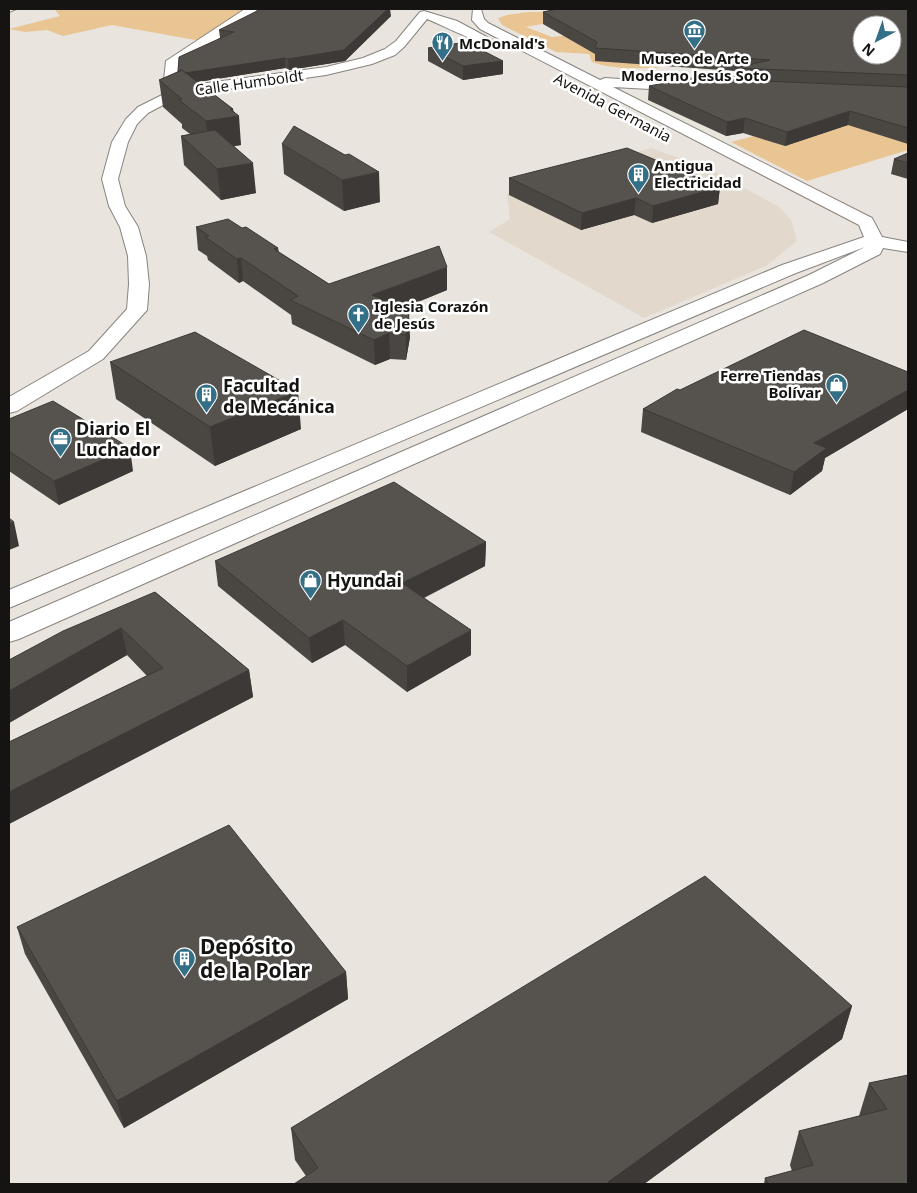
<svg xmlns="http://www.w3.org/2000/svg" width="917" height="1193" font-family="'Noto Sans',sans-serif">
<rect width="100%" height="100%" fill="#e9e4de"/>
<path fill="#e2d9cc" d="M651,148L710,169L779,207L791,220L797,241L766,266L644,318L489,232L510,219L507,194Z"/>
<path fill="#eac594" d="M60,9H251L250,13L206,42L112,25L63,36L47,30L25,32L9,29L60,16L55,10Z
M770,11L584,16L526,27L552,37L577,34L647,60L652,66L660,68C638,68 613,70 592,62L589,54L556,52L502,25L498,18L507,15L529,12Z
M761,96L908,119V150L807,181L731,142L754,136L785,146Z"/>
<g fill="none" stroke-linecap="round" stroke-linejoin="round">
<defs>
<path id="minor" d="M9,9H16L9,12Z
M245,9H257L254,15L178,66L177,87L326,67L363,58L385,49L396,41L420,12L424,11L457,21L498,43L496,46C487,48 440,24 427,19L404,47L395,55L372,64L326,75L180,96L148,113L137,124L128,142L118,179L125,206L138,227L146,256L149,284L147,310L103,359L17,411L9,413V397L89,351L127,309L129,284L128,256L120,227L109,206L102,179L112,142L126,119L138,107L166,93L163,89L166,61Z
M473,9H481L484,19L488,23L600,80L605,78L692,84L694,87L687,91L613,87L872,218L882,237L908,242V252L883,248L880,254L823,283L19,639L9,642V622L809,275L865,247L796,273L9,608V590L782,265L864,237L859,225L480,29L472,20Z"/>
</defs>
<use href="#minor" stroke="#88837e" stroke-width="2"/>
<use href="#minor" fill="#fff" fill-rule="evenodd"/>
</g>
<path fill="#4a4742" d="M550,9H908V144L848,125L785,146L743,133L726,136L648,100L649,86L734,79L735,71L595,61V54L543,24V12L551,10Z
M391,16L345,61L289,70L285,68L197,82L233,109L241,145L234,146L256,193L221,200L184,165L181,136L190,134L182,128V124L163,107L159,80L178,72L220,38L219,30Z
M428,48L503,61V74L463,80L428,61Z
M282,144L380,202L344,211L284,174Z
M908,153V179L891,174L894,159Z
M509,178L720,187L718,204L652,223L634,215L581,230L509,195Z
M196,227L242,228L278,248L279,252L329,284L447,290L401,309L410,337L406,360L390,359L375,365L292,324L291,315L243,281L239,283L208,260L207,256L198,250Z
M110,362L301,429L215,466L116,399Z
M908,372V409L825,458L822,471L790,495L641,432L643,409L680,390Z
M9,419L133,471L59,505L9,471Z
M486,542L485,566L424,598L471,655L407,692L345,645L312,663L218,586L215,561Z
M155,592L249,670L253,697L9,824V742L147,676L127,655L9,723V660Z
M17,927L346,972L348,999L124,1128L25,954Z
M852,1006L842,1039L644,1184H294L306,1176L295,1160L291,1128Z
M908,1075V1184H764L765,1178L792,1171L790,1165L799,1131L859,1116L869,1083Z"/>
<path fill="#3c3936" d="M388,9H390L391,16L345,61L289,70L288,59Z
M285,58V68L179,85L178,74Z
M503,61V74L463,80V66Z
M230,109H233L234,117L239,116L241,145L209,150L206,121Z
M850,111L848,125L785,146L787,132Z
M745,118L743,133L726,136L727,122Z
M253,163L256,193L221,200L217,169Z
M379,172L380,202L344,211L342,180Z
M720,187L718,204L652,223L653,206Z
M636,198L634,215L581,230L582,213Z
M241,258L243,281L239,283L237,259Z
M447,267V290L373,320L372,295Z
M409,312L410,337L406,360V335Z
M389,333L390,359L375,365L374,340Z
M908,390V409L825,458L822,471L790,495L794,472L814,443Z
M298,391L301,429L215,466L210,427Z
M130,448L133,471L59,505L54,481Z
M14,522L19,546L9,550V524Z
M486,542L485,566L403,608L402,583Z
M343,620L345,645L312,663L309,638Z
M121,628L127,655L9,723V691Z
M471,630V655L407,692V666Z
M249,670L253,697L9,824V792Z
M346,972L348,999L124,1128L117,1101Z
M852,1006L842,1039L644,1184H608V1182Z"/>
<path fill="#56524d" stroke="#3c3936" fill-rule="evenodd" d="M261,9H388L344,50L288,59L285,58L185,73L182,70L178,72L179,57L234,32L219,30Z
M557,9H908V75L735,68L770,60L595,48L597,42L543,12ZM862,25H892V55H862Z
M466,42L503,61L463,66L428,48Z
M182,70L233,109H230L239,116L206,121L179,100L182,99L159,80Z
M690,78L908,87V128L850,111L787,132L745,118L727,122L649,86Z
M294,126L345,155L349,154L379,172L342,180L282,144Z
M215,130L253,163L217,169L181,136Z
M627,148L720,187L653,206L636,198L582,213L509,178Z
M908,153V163L894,159Z
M228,219L242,228L246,227L278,248L274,249L329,284L439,246L447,267L372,295L409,312L406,335L389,333L374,340L290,300L298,296L241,258L237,259L205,237L209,236L196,227Z
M804,330L908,372V390L814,443L827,448L794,472L643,409L677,389L680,390Z
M195,332L298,391L210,427L110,362Z
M53,401L130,448L54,481L9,451V419Z
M394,482L486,542L402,583L471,630L407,666L343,620L309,638L215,561Z
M9,518L14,522L9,524Z
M155,592L249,670L9,792V742L163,668L121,628L9,691V660L63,631Z
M229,825L346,972L117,1101L17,927Z
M705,876L852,1006L608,1182L610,1184H294L318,1168L291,1128Z
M908,1075V1184H768L765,1178L813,1165L799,1131L887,1109L869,1083Z"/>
<defs>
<symbol id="museum-pin" viewBox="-11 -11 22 30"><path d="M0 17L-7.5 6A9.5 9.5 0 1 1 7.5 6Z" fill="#337087" stroke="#fff"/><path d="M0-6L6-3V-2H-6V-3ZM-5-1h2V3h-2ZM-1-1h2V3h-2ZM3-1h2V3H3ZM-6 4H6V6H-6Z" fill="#fff"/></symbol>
<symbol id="restaurant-pin" viewBox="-11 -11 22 30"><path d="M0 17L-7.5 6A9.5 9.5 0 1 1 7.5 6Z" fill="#337087" stroke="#fff"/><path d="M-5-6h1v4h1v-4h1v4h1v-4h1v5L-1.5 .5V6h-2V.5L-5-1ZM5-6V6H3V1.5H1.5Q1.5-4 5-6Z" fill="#fff"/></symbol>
<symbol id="building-pin" viewBox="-11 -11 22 30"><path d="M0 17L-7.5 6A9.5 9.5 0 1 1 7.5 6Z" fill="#337087" stroke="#fff"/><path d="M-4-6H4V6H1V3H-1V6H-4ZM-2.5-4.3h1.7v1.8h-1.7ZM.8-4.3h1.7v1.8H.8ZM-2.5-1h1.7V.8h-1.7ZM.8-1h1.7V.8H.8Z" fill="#fff"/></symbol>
<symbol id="church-pin" viewBox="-11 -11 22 30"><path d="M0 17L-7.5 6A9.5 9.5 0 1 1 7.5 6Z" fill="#337087" stroke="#fff"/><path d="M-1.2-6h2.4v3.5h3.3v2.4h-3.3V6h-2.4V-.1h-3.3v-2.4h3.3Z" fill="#fff"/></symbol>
<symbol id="shop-pin" viewBox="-11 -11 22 30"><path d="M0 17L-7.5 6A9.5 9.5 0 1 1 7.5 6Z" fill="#337087" stroke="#fff"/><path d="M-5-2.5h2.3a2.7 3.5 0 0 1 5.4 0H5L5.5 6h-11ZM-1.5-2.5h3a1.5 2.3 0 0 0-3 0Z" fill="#fff"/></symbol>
<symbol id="office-pin" viewBox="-11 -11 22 30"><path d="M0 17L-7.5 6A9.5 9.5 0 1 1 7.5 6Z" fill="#337087" stroke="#fff"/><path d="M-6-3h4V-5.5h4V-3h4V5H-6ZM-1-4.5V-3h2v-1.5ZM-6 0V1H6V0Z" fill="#fff"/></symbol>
</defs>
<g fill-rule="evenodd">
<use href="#museum-pin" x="682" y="18" width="25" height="34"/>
<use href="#restaurant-pin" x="430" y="30" width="25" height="34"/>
<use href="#building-pin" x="626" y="162" width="25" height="34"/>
<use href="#church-pin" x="346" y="302" width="25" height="34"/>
<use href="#shop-pin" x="824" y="372" width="25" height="34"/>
<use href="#building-pin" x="194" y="382" width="25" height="34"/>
<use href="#office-pin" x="48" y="426" width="25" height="34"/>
<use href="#shop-pin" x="298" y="568" width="25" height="34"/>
<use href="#building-pin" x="172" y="946" width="25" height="34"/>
</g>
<g text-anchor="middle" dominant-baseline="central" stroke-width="5" stroke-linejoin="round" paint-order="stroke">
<g font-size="15" font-weight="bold" fill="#151412" stroke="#fff" text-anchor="start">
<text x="459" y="43">McDonald's</text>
<text x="695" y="58" text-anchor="middle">Museo de Arte<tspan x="695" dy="17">Moderno Jesús Soto</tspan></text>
<text x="654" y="165">Antigua<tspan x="654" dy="17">Electricidad</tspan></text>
<text x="374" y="306">Iglesia Corazón<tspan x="374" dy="17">de Jesús</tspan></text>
<text x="821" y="375" text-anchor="end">Ferre Tiendas<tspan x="821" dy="17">Bolívar</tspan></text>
</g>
<g font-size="15" fill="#151412" stroke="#fff">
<text transform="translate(249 82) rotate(-8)">Calle Humboldt</text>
<text transform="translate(613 107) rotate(28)">Avenida Germania</text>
</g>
<g font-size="18" font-weight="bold" fill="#151412" stroke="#fff" text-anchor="start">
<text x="223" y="385">Facultad<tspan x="223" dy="21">de Mecánica</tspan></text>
<text x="76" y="428">Diario El<tspan x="76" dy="21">Luchador</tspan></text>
<text x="327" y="580">Hyundai</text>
</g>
<g font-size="21" font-weight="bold" fill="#151412" stroke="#fff" text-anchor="start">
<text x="200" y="946">Depósito<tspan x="200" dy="24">de la Polar</tspan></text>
</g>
</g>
<rect width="917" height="1193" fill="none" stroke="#151412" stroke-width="20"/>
<g transform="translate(877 40) rotate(221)"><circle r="24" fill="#ffffff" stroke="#a1a1a0"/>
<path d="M0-4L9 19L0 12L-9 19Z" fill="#337087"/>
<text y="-8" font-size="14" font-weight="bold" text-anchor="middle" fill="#151412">N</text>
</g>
</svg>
